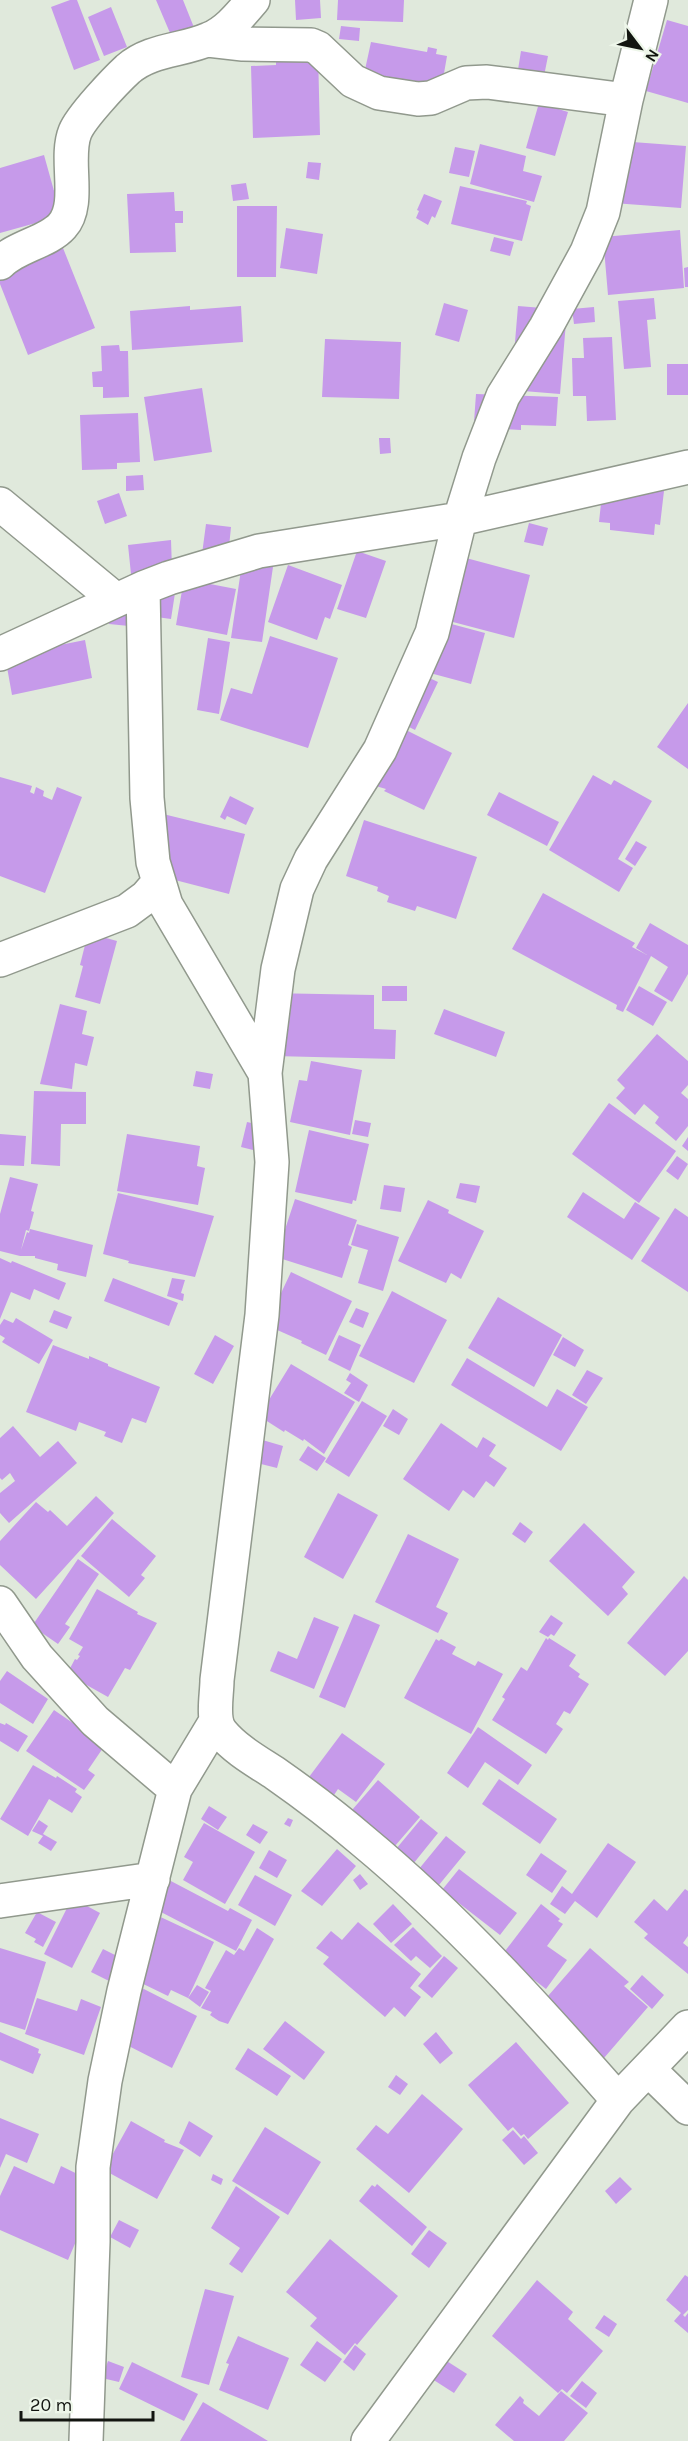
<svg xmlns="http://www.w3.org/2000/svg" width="688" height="2441" font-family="Karla,sans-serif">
<rect width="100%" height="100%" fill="#e0e9dc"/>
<path fill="#c69aea" d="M70,0H77L100,60L74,70L51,7Z
M156,0H183L195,30L173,40Z
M295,0H320L321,18L296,20Z
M338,0H404L403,22L337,20Z
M111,7L127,47L104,56L88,17Z
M667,20L688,26V103L646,91Z
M341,26L360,28L359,41L339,39Z
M371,42L427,52L428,47L437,49L436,54L447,56L443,79L440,84L363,79Z
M276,51L318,52L320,135L253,138L251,66L276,65Z
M521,51L548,56L543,81L517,76Z
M539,103L568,112L555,156L526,148Z
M619,141L686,146L681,208L613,203Z
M480,144L526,156L523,171L542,176L534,202L470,184Z
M455,147L475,151L469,177L449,173Z
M44,155L61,216L0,233V168Z
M308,162L321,163L319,180L306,178Z
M246,183L249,199L233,201L231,185Z
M460,186L527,201L526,204L531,206L522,241L451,224Z
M174,192L175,211H183V223H175L176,252L130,253L127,194Z
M424,194L442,201L435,218L432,216L428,225L416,218L419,211L417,210Z
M237,206H277L276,277H237Z
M286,228L323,234L317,274L280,268Z
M680,230L684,288L608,295L603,237Z
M494,237L514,242L510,256L490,251Z
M63,248L95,328L28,355L0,284V274Z
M688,267V287H685L684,268Z
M654,298L656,319L647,320L651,367L624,369L618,301Z
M444,303L468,310L459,342L435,335Z
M190,306V310L241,306L243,342L132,350L130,311Z
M518,306L567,310L560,394L511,390Z
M594,307L595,322L574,324L572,309Z
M612,337L616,420L587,421L586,396H573L572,358H584L583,338Z
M325,339L401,342L399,399L322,397Z
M119,345L120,351H128L129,397L103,398V387H93L92,372L102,371L101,346Z
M667,364H688V395H667Z
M202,388L212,452L154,461L144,397Z
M476,394L558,397L556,426L521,425V430L506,429V424L474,422Z
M138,413L140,462L117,463V469L82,470L80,415Z
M379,438H390L391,453L380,454Z
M143,475L144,490L126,491V476Z
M603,485L664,491L660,525L655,524L654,535L610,530V523L599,522Z
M119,493L127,516L105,524L97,501Z
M529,523L548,528L543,546L524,542Z
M206,524L231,527L228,557L202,554Z
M171,540L172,569L131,574L128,545Z
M357,551L386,561L366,618L337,609Z
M451,554L530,575L514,638L434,617Z
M242,563L273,567L262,642L231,638Z
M288,565L342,585L330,619L325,617L317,640L268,622Z
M184,579L236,589L227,635L176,625Z
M175,593L171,619L149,616L152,599Z
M109,610L140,611L129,626L109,624Z
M429,618L485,633L471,684L415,669Z
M270,636L338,658L308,748L220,720L231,688L252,694Z
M208,638L230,642L219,714L197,710Z
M85,640L92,678L12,695L5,656Z
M406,667L438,682L415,730L383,714Z
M688,703V769L657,747Z
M384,719L452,753L424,810L384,791L386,789L369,784Z
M593,775L611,785L614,780L652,801L618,859L633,868L619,892L549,850Z
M0,777L32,786L30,792L34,794L36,787L44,791L43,796L52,800L57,787L82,797L45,893L0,876Z
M499,792L559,822L547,846L487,815Z
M230,796L254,808L246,825L227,816L225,820L220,817Z
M163,814L245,834L229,894L148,873Z
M364,820L477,857L456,919L417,906L415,911L387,902L389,896L377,891L378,887L346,876Z
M636,841L647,847L635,866L625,859Z
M543,893L635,943L632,947L647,955L636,948L650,923L688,945V974L672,1002L654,991L668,967L651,956L623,1012L616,1009L617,1005L512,949Z
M88,933L117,941L100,1004L75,997L83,966L80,965Z
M382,986H407V1001H382Z
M639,986L667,1002L653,1026L626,1010Z
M267,993L374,995V1029L396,1030L395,1059L274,1056Z
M60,1004L87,1011L82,1034L94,1037L87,1066L75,1063L72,1089L40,1084Z
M444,1009L505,1032L496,1057L434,1034Z
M657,1034L688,1061V1085L681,1093L688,1099V1126L676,1141L655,1123L659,1117L644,1104L635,1115L616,1098L625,1088L617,1080Z
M311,1061L362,1070L350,1135L290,1122L299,1080L307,1081Z
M196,1071L213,1074L210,1089L193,1086Z
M34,1091L86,1092V1124H61L60,1166L31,1164Z
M609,1103L676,1151L639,1203L572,1154Z
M355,1120L371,1123L368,1137L352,1134Z
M247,1122L280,1129L274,1155L241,1147Z
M309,1130L369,1144L356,1201L353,1200L352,1204L295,1192Z
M0,1134L26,1136L24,1166L0,1165Z
M127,1134L200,1146L197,1166L205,1168L198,1205L117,1191Z
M688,1137V1151L682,1146Z
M677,1156L688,1164L678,1180L666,1171Z
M10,1177L38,1184L31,1211L34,1212L29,1231L26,1230L21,1250L27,1232L29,1233L30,1229L93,1245L86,1277L57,1270L58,1264L35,1258V1256H20L0,1251V1214Z
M460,1183L480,1186L476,1203L456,1198Z
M384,1185L405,1188L401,1212L380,1209Z
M583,1192L624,1219L635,1202L660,1218L632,1260L567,1217Z
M118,1193L214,1216L195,1277L128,1263L129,1261L103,1254Z
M295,1199L357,1220L348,1245L352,1247L342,1278L276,1257Z
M428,1200L449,1210L448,1213L484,1231L461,1279L451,1273L446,1283L398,1261Z
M675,1208L688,1217V1292L641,1261Z
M357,1224L399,1237L383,1291L358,1283L368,1250L351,1245Z
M0,1258L11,1263L12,1261L66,1283L59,1300L34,1289L30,1300L11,1292L0,1319Z
M291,1272L352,1301L326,1355L301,1343L302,1341L266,1325Z
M113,1278L178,1303L169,1326L104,1301Z
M172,1278L185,1280L181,1293L184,1294L183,1301L167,1296Z
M392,1291L447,1320L414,1383L359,1356Z
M498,1297L562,1335L534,1387L468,1348Z
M356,1308L369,1313L363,1328L349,1322Z
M54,1310L72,1317L67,1329L49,1322Z
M16,1318L53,1340L39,1364L2,1342L5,1338L0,1335V1325L4,1319L13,1323Z
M215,1335L234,1346L213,1384L194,1374Z
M339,1335L361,1345L350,1371L328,1360Z
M563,1337L584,1350L575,1367L553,1355Z
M53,1345L89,1359V1356L108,1364V1366L160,1387L146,1423L132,1418L122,1443L104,1436L106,1432L79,1422L76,1431L26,1412Z
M467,1358L547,1407L557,1389L588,1407L561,1451L451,1385Z
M291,1364L355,1402L324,1454L304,1439L303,1441L285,1430L284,1432L259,1416Z
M587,1370L603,1378L586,1404L572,1395Z
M350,1373L368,1385L359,1402L344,1393L351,1383L346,1380Z
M362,1401L387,1416L349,1477L325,1462Z
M393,1409L408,1419L399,1435L383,1426Z
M441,1423L477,1448L483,1437L496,1445L489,1456L507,1468L494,1487L486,1481L474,1498L463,1490L449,1511L403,1479Z
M13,1426L40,1457L58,1441L77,1463L9,1523L0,1513V1493L15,1481L10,1473L2,1480L0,1478V1438Z
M259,1439L283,1446L277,1468L253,1462Z
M308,1446L326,1458L317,1471L299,1460Z
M338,1493L378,1515L343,1579L304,1557Z
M96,1496L114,1513L36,1599L0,1565V1541L36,1502L48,1512L50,1510L67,1526Z
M112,1519L156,1556L141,1575L145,1578L129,1597L81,1556Z
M520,1522L533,1532L525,1543L512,1534Z
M584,1523L635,1572L622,1587L628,1594L608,1616L549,1561Z
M408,1534L459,1559L436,1607L448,1613L438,1633L375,1602Z
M78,1559L99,1574L65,1624L70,1627L58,1644L32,1626Z
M684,1576L688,1580V1651L665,1676L627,1643Z
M97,1589L138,1612L137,1614L157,1623L130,1670L125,1668L108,1697L67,1674L75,1659L77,1660L80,1656L78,1655L83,1647L69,1639Z
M354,1614L380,1625L345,1708L319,1697Z
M551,1615L563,1623L554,1636L551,1634L548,1637L539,1632Z
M314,1617L339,1627L314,1689L270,1671L278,1651L297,1659Z
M546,1638L548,1640L549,1638L576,1655L569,1666L580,1674L578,1677L589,1684L570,1714L564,1711L556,1724L563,1729L546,1754L492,1720L505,1699L502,1697L521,1667L527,1671Z
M436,1639L439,1641L441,1639L456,1647L452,1654L475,1666L478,1661L503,1674L471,1734L404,1698Z
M7,1671L48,1699L33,1724L0,1703V1681Z
M54,1710L105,1745L88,1770L95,1775L84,1790L26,1751Z
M0,1723L5,1725L6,1723L28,1736L18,1752L0,1741Z
M478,1727L532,1765L518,1785L485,1762L468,1788L447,1773Z
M342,1733L385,1764L356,1802L338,1789L334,1795L309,1777Z
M33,1765L56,1778L57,1776L77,1789L75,1792L82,1797L72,1813L49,1799L28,1836L0,1819Z
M499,1779L557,1819L540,1844L482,1804Z
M378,1780L420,1817L388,1854L346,1817Z
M209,1806L227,1817L218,1830L201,1819Z
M288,1818L293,1820L290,1827L284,1824Z
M421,1819L438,1833L409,1869L391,1855Z
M39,1820L48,1826L43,1834L57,1842L51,1851L38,1843L43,1836L32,1831Z
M204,1823L255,1852L225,1904L183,1880L193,1862L184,1857Z
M253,1824L268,1832L260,1844L246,1835Z
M446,1836L466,1852L434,1891L414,1875Z
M608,1843L636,1862L597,1918L575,1901L565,1914L550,1904L562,1886L572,1894Z
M337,1849L356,1866L322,1906L301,1891Z
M269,1850L287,1860L277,1878L259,1868Z
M541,1853L567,1871L552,1893L526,1875Z
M148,1869L228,1911L230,1908L252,1920L236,1951L134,1898Z
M459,1869L517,1913L500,1935L442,1890Z
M360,1874L368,1884L360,1890L353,1880Z
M255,1875L292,1895L275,1926L238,1905Z
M685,1889L688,1891V1936L683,1943L688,1947V1974L644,1938L648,1934L634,1922L654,1899L667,1911Z
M72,1898L100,1913L72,1968L44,1954Z
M393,1904L412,1924L391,1943L373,1924Z
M541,1904L560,1919L558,1921L563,1924L547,1946L567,1960L546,1989L502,1955Z
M37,1912L56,1922L43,1947L34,1942L36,1939L25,1933Z
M152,1913L214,1942L188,1998L171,1990L168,1996L133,1979Z
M358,1922L421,1974L410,1988L421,1997L405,2017L394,2007L385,2017L323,1964L329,1957L316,1948L331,1931L342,1940Z
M413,1927L442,1956L430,1968L416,1956L411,1961L394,1945Z
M257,1928L274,1939L228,2024L219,2021L210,2015L212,2012L201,2008L211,1991L205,1988L226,1950L234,1955L239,1948L244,1951Z
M0,1948L46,1962L25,2030L0,2022Z
M590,1948L629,1982L624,1986L648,2007L604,2058L541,2004Z
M103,1949L121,1958L109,1981L91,1972Z
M444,1956L458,1968L432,1998L418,1986Z
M642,1975L664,1995L652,2009L630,1989Z
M134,1984L197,2016L172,2068L109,2036Z
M197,1985L209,1992L200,2007L188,1998Z
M37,1998L77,2011L81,1999L101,2007L84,2055L25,2034Z
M285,2021L325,2052L304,2080L263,2049Z
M0,2032L39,2049L38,2053L41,2054L33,2074L0,2060Z
M436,2032L453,2053L440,2064L423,2044Z
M516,2042L569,2103L528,2139L524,2134L521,2136L513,2127L508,2131L468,2085Z
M248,2048L291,2076L277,2096L235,2069Z
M396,2075L408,2084L400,2095L388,2087Z
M422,2094L463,2129L409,2193L356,2149L376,2125L388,2134Z
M0,2118L39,2134L27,2163L6,2154L0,2168Z
M131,2121L165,2140L164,2142L184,2150L157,2199L104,2170Z
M189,2121L213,2136L200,2157L179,2143Z
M265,2127L321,2162L288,2215L232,2181Z
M513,2130L521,2139L524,2136L538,2153L524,2165L502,2140Z
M14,2166L54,2184L61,2166L100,2185L68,2260L0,2230V2196Z
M213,2174L223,2179L221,2185L211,2180Z
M620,2177L632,2189L616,2204L605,2191Z
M377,2184L427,2227L412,2246L359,2201L372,2185L375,2187Z
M236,2186L280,2217L242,2273L229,2264L240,2248L211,2228Z
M119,2220L139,2230L130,2248L110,2237Z
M429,2230L447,2243L429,2268L411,2254Z
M330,2239L398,2296L357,2345L355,2343L345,2355L310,2326L317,2318L286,2292Z
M685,2275L688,2277V2310L683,2315L685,2317L688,2313V2333L674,2321L681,2313L666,2300Z
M537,2280L573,2312L568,2319L603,2351L567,2393L562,2389L558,2393L492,2336Z
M205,2289L234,2296L209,2385L181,2377Z
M604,2315L617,2324L609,2337L595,2328Z
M238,2336L289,2358L268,2410L219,2390L229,2364L226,2363Z
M317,2341L342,2359L325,2382L300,2365Z
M355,2345L366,2354L354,2371L343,2362Z
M442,2358L467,2374L454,2393L429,2377Z
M108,2361L124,2367L119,2382L102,2378Z
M132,2362L198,2394L184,2421L119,2389Z
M582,2381L597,2393L586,2408L570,2396Z
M561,2391L588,2413L564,2441H514L495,2425L520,2396L524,2400L523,2403L539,2416Z
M203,2402L268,2441H180Z"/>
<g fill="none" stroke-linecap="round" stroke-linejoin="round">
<defs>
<path id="street" d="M208,40L243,44L311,45L318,48L353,81L379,93L418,99L431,98L466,83L487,82L626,100
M0,263C17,246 48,242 62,226C82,204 64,159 75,132C81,117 115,81 128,69C151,49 182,51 209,39C227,32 240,15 253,0
M0,504L116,600
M143,588L147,798L153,862L166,905L265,1073
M0,654L143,588L169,578L259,551L460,519L688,467
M0,960L127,911L146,897L159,882
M0,1603L37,1657L95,1721L175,1789
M0,1901L153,1879
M648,2069L688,2108
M618,2100C539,2010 456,1918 363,1841C335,1817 306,1795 276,1774C258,1762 236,1750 222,1733C211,1721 217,1696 217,1680L262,1315L272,1162L265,1073L278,969L297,889L311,859L380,750L432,633L460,519L479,458L503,396L546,327L587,252L603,212L626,100L651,0
M86,2441L93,2242V2167L105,2081L124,1991L175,1789L216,1721
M368,2441L618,2100L688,2027"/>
</defs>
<use href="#street" stroke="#91998d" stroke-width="36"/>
<use href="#street" stroke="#fff" stroke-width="33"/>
</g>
<g transform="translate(640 48) rotate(122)" stroke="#edf6e9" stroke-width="4.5" paint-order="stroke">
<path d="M0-4.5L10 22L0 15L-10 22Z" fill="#121510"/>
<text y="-9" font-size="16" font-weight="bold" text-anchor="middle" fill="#121510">N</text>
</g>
<path d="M21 2411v9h132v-9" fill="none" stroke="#121510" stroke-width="3"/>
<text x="30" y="2411" font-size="18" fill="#121510" stroke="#edf6e9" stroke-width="4.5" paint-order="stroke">20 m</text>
</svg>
